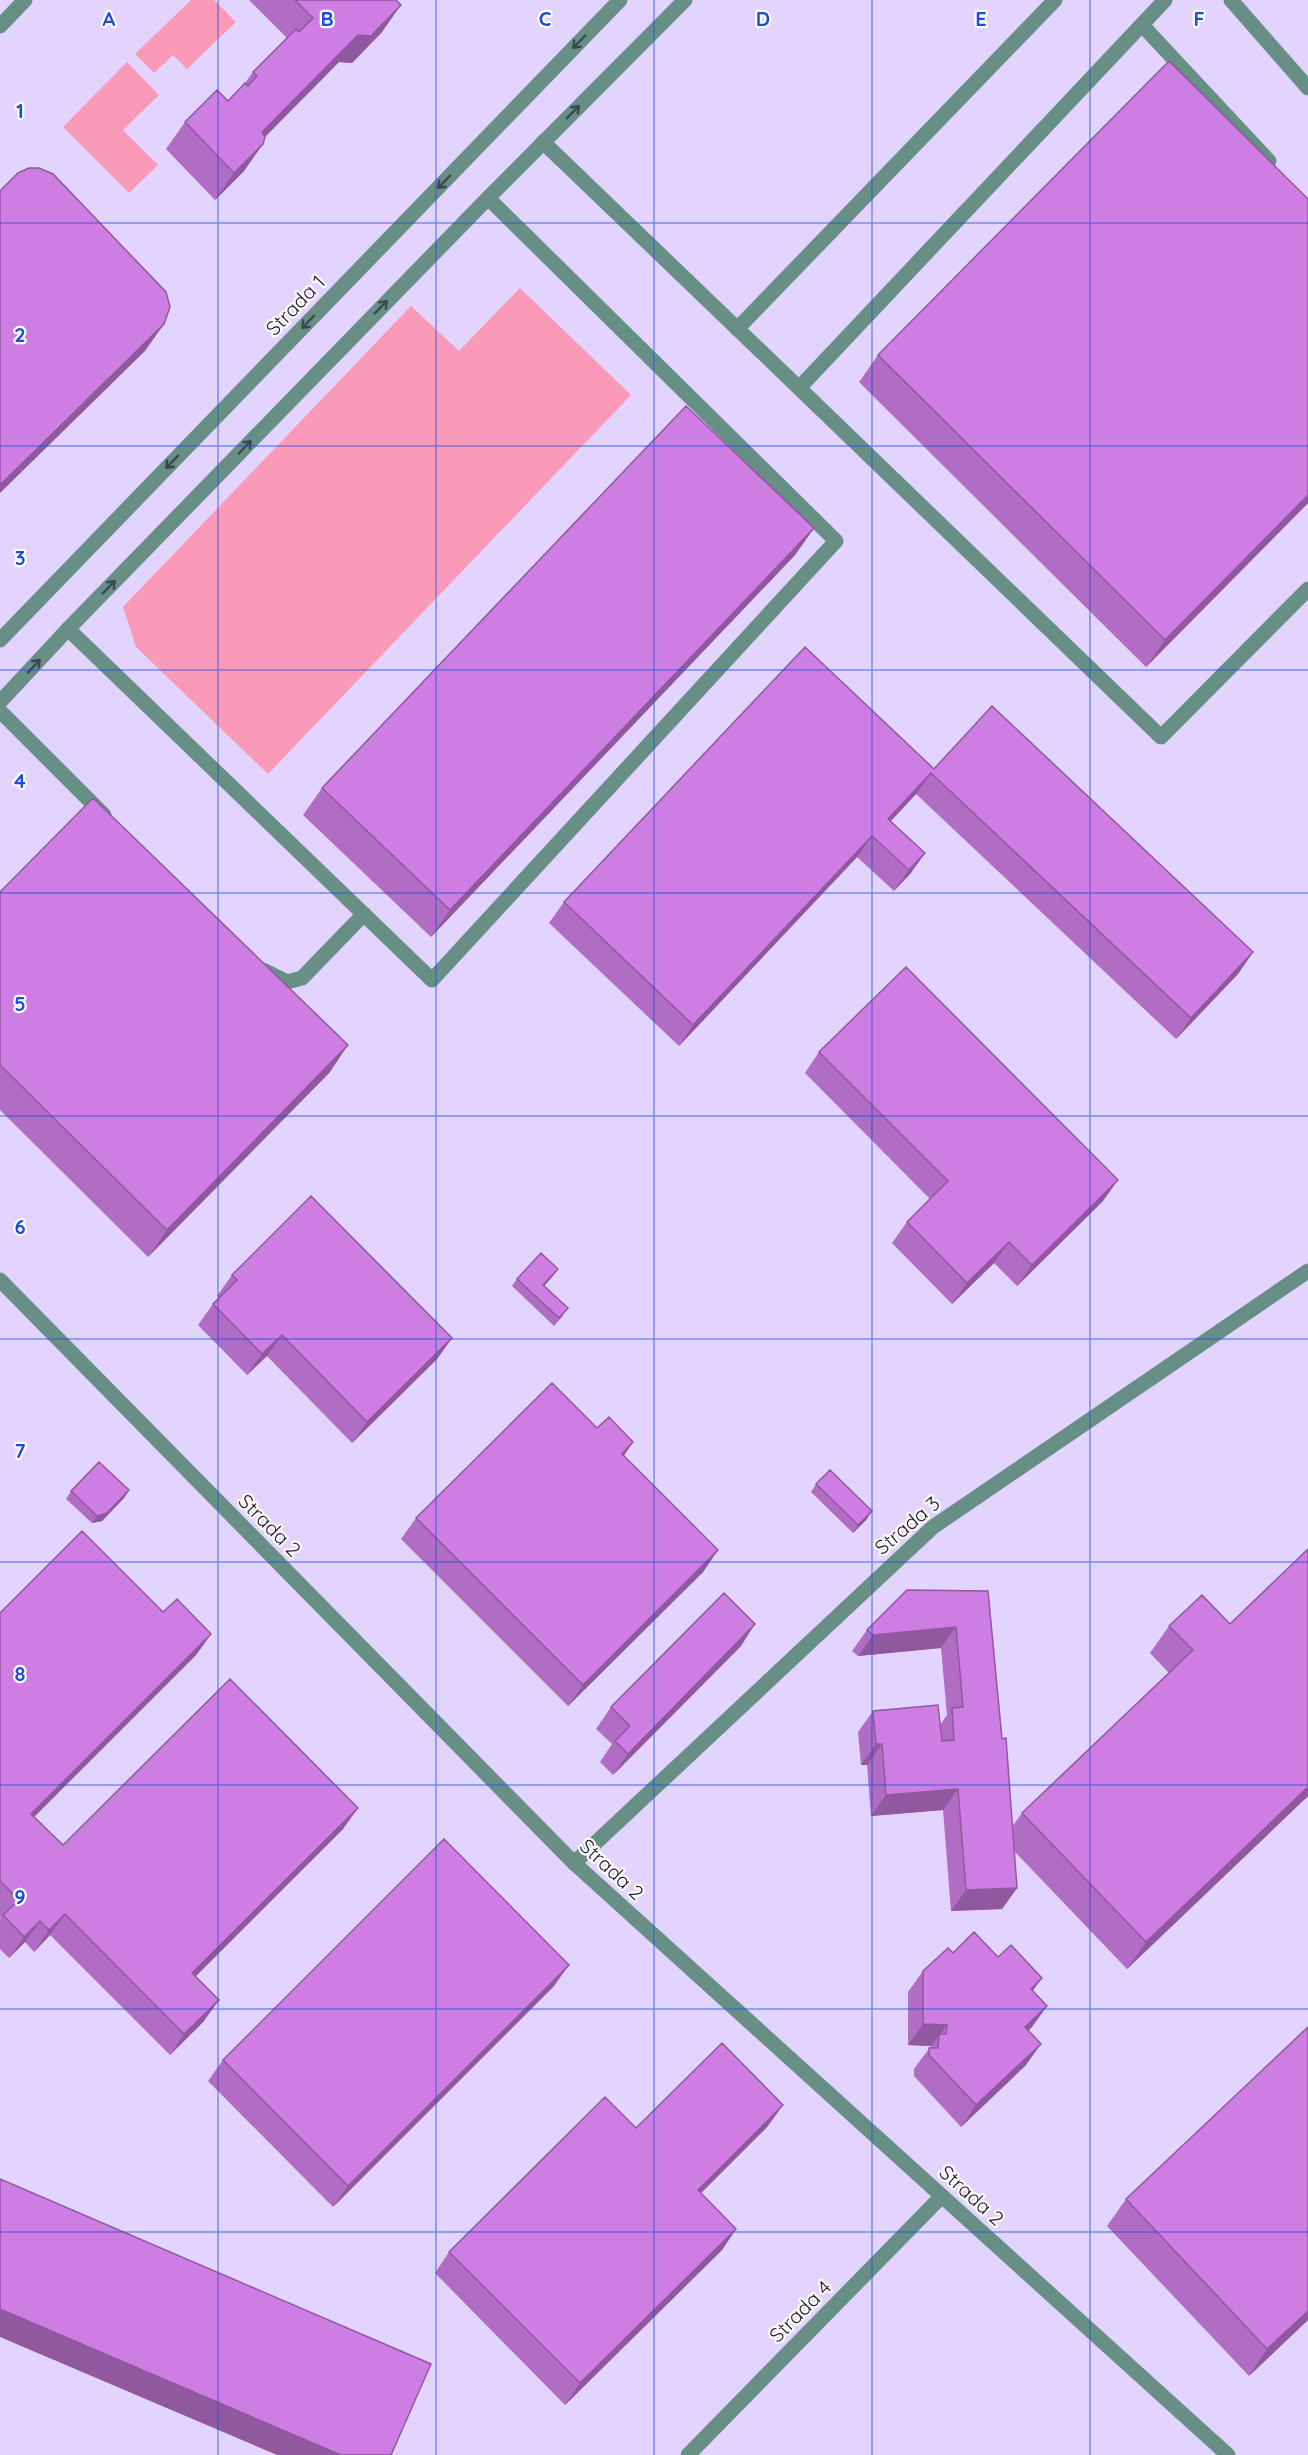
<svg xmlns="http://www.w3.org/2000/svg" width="1308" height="2455" font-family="Quicksand,sans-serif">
<rect width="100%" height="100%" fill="#e2d4ff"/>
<path fill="#fb99b8" d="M191,0H214L236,22L187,69L173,55L154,73L135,54Z
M127,62L159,95L123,130L158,165L129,193L63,127Z
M520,288L631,395L268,774L136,647L123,607L411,306L459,351Z"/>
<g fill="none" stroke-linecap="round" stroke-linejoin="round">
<path stroke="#688f86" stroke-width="15" d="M1142,25L1269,161
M543,142L799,388L1165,0
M737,329L1055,0
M799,388L1161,737L1308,589
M68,629L432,980L836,541L488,198
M0,711L104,815
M263,970L287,982L302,978L364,914"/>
<path stroke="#688f86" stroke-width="15" d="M1231,0L1308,88
M0,26L25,0
M574,1863L933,1527L1308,1271
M688,2455L942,2196"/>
<path stroke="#688f86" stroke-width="15" d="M0,640L620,0
M0,702L68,629L488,198L685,0
M0,1280L574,1863L1228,2455"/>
</g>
<path fill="#b16cc3" d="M249,0H396L382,32L352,63L339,62L264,138L244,171L215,200L166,149L185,122L228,101L245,83L253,72L287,38Z
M878,355L1308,503L1146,667L859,382Z
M814,528L795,555L431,937L303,815L322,788Z
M934,769L1253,952L1238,974L1176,1039L916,794L891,821L925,853L910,874L894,891L857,857L679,1046L549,923L564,902Z
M0,892L330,1072L148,1257L0,1110Z
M819,1052L1103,1201L1017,1286L994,1263L952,1304L892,1243L907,1222L930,1199L805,1073Z
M558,1269L544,1286L563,1316L554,1326L512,1286L517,1279Z
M232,1275L452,1338L437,1359L352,1443L267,1356L247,1375L198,1325L213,1304L219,1298L217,1296Z
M597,1428L633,1442L623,1456L718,1550L703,1572L568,1706L401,1539L416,1518Z
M816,1484L867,1519L853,1533L811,1492Z
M129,1490L124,1498L102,1521L92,1523L66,1499L71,1491Z
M988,1591L1002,1739L1012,1827L1022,1813L1169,1673L1150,1653L1169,1626L1202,1595L1308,1796L1127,1969L1014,1851L1017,1888L1002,1909L951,1911L943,1810L871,1816L867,1765H861L858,1732L873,1711L940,1725L947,1715L941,1648L858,1656L852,1651L867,1630Z
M163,1612L211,1634L196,1655L34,1817L63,1845L343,1829L196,1976L204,2021L170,2055L50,1935L34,1952L25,1942L9,1958L0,1949V1919L1,1918L0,1917V1613Z
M741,1646L613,1775L600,1762L612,1744L596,1729L611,1707Z
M953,1953L1033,1991L1047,2006L1029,2030L1026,2065L961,2127L914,2076V2069L931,2046L908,2045V1992L923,1971Z
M554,1986L333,2207L208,2081L223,2060Z
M1308,2027V2320L1249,2376L1107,2226L1126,2199Z
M768,2126L701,2193L736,2229L722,2250L565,2405L435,2273L449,2252L636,2128Z"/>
<path fill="#90589f" d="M401,5L382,32L352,63L339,62L243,159L262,132L358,35Z
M263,144L244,171L215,200L234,173Z
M164,324L145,351L0,493V485Z
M1308,495V503L1146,667L1165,640Z
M814,528L795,555L431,937L450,910Z
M931,773L916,794L873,840L888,819Z
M872,836L857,857L679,1046L693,1025Z
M925,853L910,874L894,891L909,870Z
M1253,952L1238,974L1176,1039L1191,1018Z
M348,1045L330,1072L148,1257L167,1230Z
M1118,1180L1103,1201L1017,1286L1032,1265Z
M1009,1242L994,1263L952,1304L967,1283Z
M558,1269L553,1276L538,1293L543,1285Z
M282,1335L267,1356L247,1375L262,1354Z
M452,1338L437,1359L352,1443L367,1422Z
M633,1442L619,1463L622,1454Z
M129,1490L124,1498L102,1521L92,1523L97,1516Z
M872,1511L867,1519L853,1533L858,1525Z
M718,1550L703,1572L568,1706L583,1685Z
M755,1624L741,1646L613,1775L628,1754Z
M956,1627L941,1648L858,1656L873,1635Z
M211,1634L196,1655L16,1835L31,1814Z
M876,1744H882L867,1765H861Z
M1308,1787V1796L1127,1969L1146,1942Z
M958,1789L943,1810L871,1816L886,1795Z
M358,1808L343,1829L178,1994L192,1973Z
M1017,1888L1002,1909L951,1911L966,1890Z
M65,1914L50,1935L34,1952L49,1930Z
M40,1921L25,1942L9,1958L24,1937Z
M569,1965L554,1986L333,2207L348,2186Z
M1042,1978L1027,1999L1031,1989Z
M219,2000L204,2021L170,2055L184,2034Z
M1047,2006L1032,2027L1011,2048L1025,2027Z
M923,2024L947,2025L931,2046L908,2045Z
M1041,2044L1026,2065L961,2127L976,2105Z
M783,2105L768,2126L683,2211L698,2190Z
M736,2229L722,2250L565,2405L580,2383Z
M0,2309L341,2455H277L0,2337Z
M1308,2311V2320L1249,2376L1267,2349Z"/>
<path fill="#ce7de3" stroke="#90589f" stroke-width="1.5" d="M295,0H396L401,5L371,36L358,35L262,132L265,137L263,144L234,173L185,122L217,90L228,101L245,83L248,86L257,76L253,72L296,29L299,32L313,18Z
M1169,61L1308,199V495L1165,640L878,355Z
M29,168H39L53,174L166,292L170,307L164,324L0,485V191L18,173Z
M686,406L814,528L450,910L322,788Z
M805,647L934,769L992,706L1253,952L1191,1018L931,773L888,819L925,853L909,870L872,836L693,1025L564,902Z
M93,798L348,1045L167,1230L0,1065V892Z
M906,967L1118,1180L1032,1265L1009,1242L967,1283L907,1222L948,1181L819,1052Z
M311,1196L452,1338L367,1422L282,1335L262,1354L213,1304L237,1280L232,1275Z
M541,1253L558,1269L543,1285L568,1308L559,1318L517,1279Z
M552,1383L597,1428L609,1417L633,1442L622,1454L718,1550L583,1685L416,1518Z
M99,1462L129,1490L107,1513L97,1516L71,1491Z
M830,1470L872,1511L858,1525L816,1484Z
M82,1531L163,1612L177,1599L211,1634L31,1814L63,1845L230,1679L358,1808L192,1973L219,2000L184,2034L65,1914L49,1930L40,1921L24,1937L3,1915L19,1900L0,1881V1613Z
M1308,1549V1787L1146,1942L1022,1813L1193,1650L1169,1626L1202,1595L1230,1624Z
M907,1590L988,1591L1002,1739L1006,1738L1017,1888L966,1890L958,1789L886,1795L882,1744H876L873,1711L938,1705L942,1741L954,1740L952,1708L963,1707L956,1627L873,1635L867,1630Z
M724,1593L755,1624L628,1754L615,1741L630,1726L611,1707Z
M444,1839L569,1965L348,2186L223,2060Z
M974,1932L998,1957L1011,1945L1042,1978L1031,1989L1047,2006L1025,2027L1041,2044L976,2105L929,2055V2048H938L939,2034H946L947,2025L923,2024V1971L948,1948L953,1953Z
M1308,2027V2311L1267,2349L1126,2199Z
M722,2043L783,2105L698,2190L736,2229L580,2383L449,2252L605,2097L636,2128Z
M0,2179L431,2364L391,2455H341L0,2309Z"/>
<defs><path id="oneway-shaft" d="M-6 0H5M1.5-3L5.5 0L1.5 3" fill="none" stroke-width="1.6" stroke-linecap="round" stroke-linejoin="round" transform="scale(1.5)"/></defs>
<g stroke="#3d4652">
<use href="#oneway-shaft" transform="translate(579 42) rotate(134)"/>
<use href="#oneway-shaft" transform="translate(573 112) rotate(-45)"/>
<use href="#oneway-shaft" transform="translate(444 182) rotate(134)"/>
<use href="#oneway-shaft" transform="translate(381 307) rotate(-46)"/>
<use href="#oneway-shaft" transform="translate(308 322) rotate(134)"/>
<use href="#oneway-shaft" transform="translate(245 447) rotate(-46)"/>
<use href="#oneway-shaft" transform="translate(172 462) rotate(134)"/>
<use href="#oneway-shaft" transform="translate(109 587) rotate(-46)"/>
<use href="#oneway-shaft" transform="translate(34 666) rotate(-47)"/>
</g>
<path fill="none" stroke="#1d4ed8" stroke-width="1.5" stroke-opacity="0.55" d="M218,0V2455M436,0V2455M654,0V2455M872,0V2455M1090,0V2455M0,223H1308M0,446H1308M0,670H1308M0,893H1308M0,1116H1308M0,1339H1308M0,1562H1308M0,1785H1308M0,2009H1308M0,2232H1308"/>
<g text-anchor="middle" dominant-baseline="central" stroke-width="4.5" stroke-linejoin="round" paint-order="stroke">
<g font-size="20" fill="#201630" stroke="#fdfdfd">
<text transform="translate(295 305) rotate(-46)">Strada 1</text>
<text transform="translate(270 1525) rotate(45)">Strada 2</text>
<text transform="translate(907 1525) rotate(-40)">Strada 3</text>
<text transform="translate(612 1869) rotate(43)">Strada 2</text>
<text transform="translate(972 2195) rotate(42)">Strada 2</text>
<text transform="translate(800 2311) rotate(-45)">Strada 4</text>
</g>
</g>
<g font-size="20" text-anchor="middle" font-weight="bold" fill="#1d4ed8" stroke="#fdfdfd" stroke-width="4.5" stroke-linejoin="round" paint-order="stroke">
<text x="109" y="26">A</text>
<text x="327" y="26">B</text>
<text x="545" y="26">C</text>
<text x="763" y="26">D</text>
<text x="981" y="26">E</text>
<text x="1199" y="26">F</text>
<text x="20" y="118">1</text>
<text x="20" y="342">2</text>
<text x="20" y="565">3</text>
<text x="20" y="788">4</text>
<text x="20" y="1011">5</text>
<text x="20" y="1234">6</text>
<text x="20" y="1458">7</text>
<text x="20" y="1681">8</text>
<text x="20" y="1904">9</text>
</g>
</svg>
